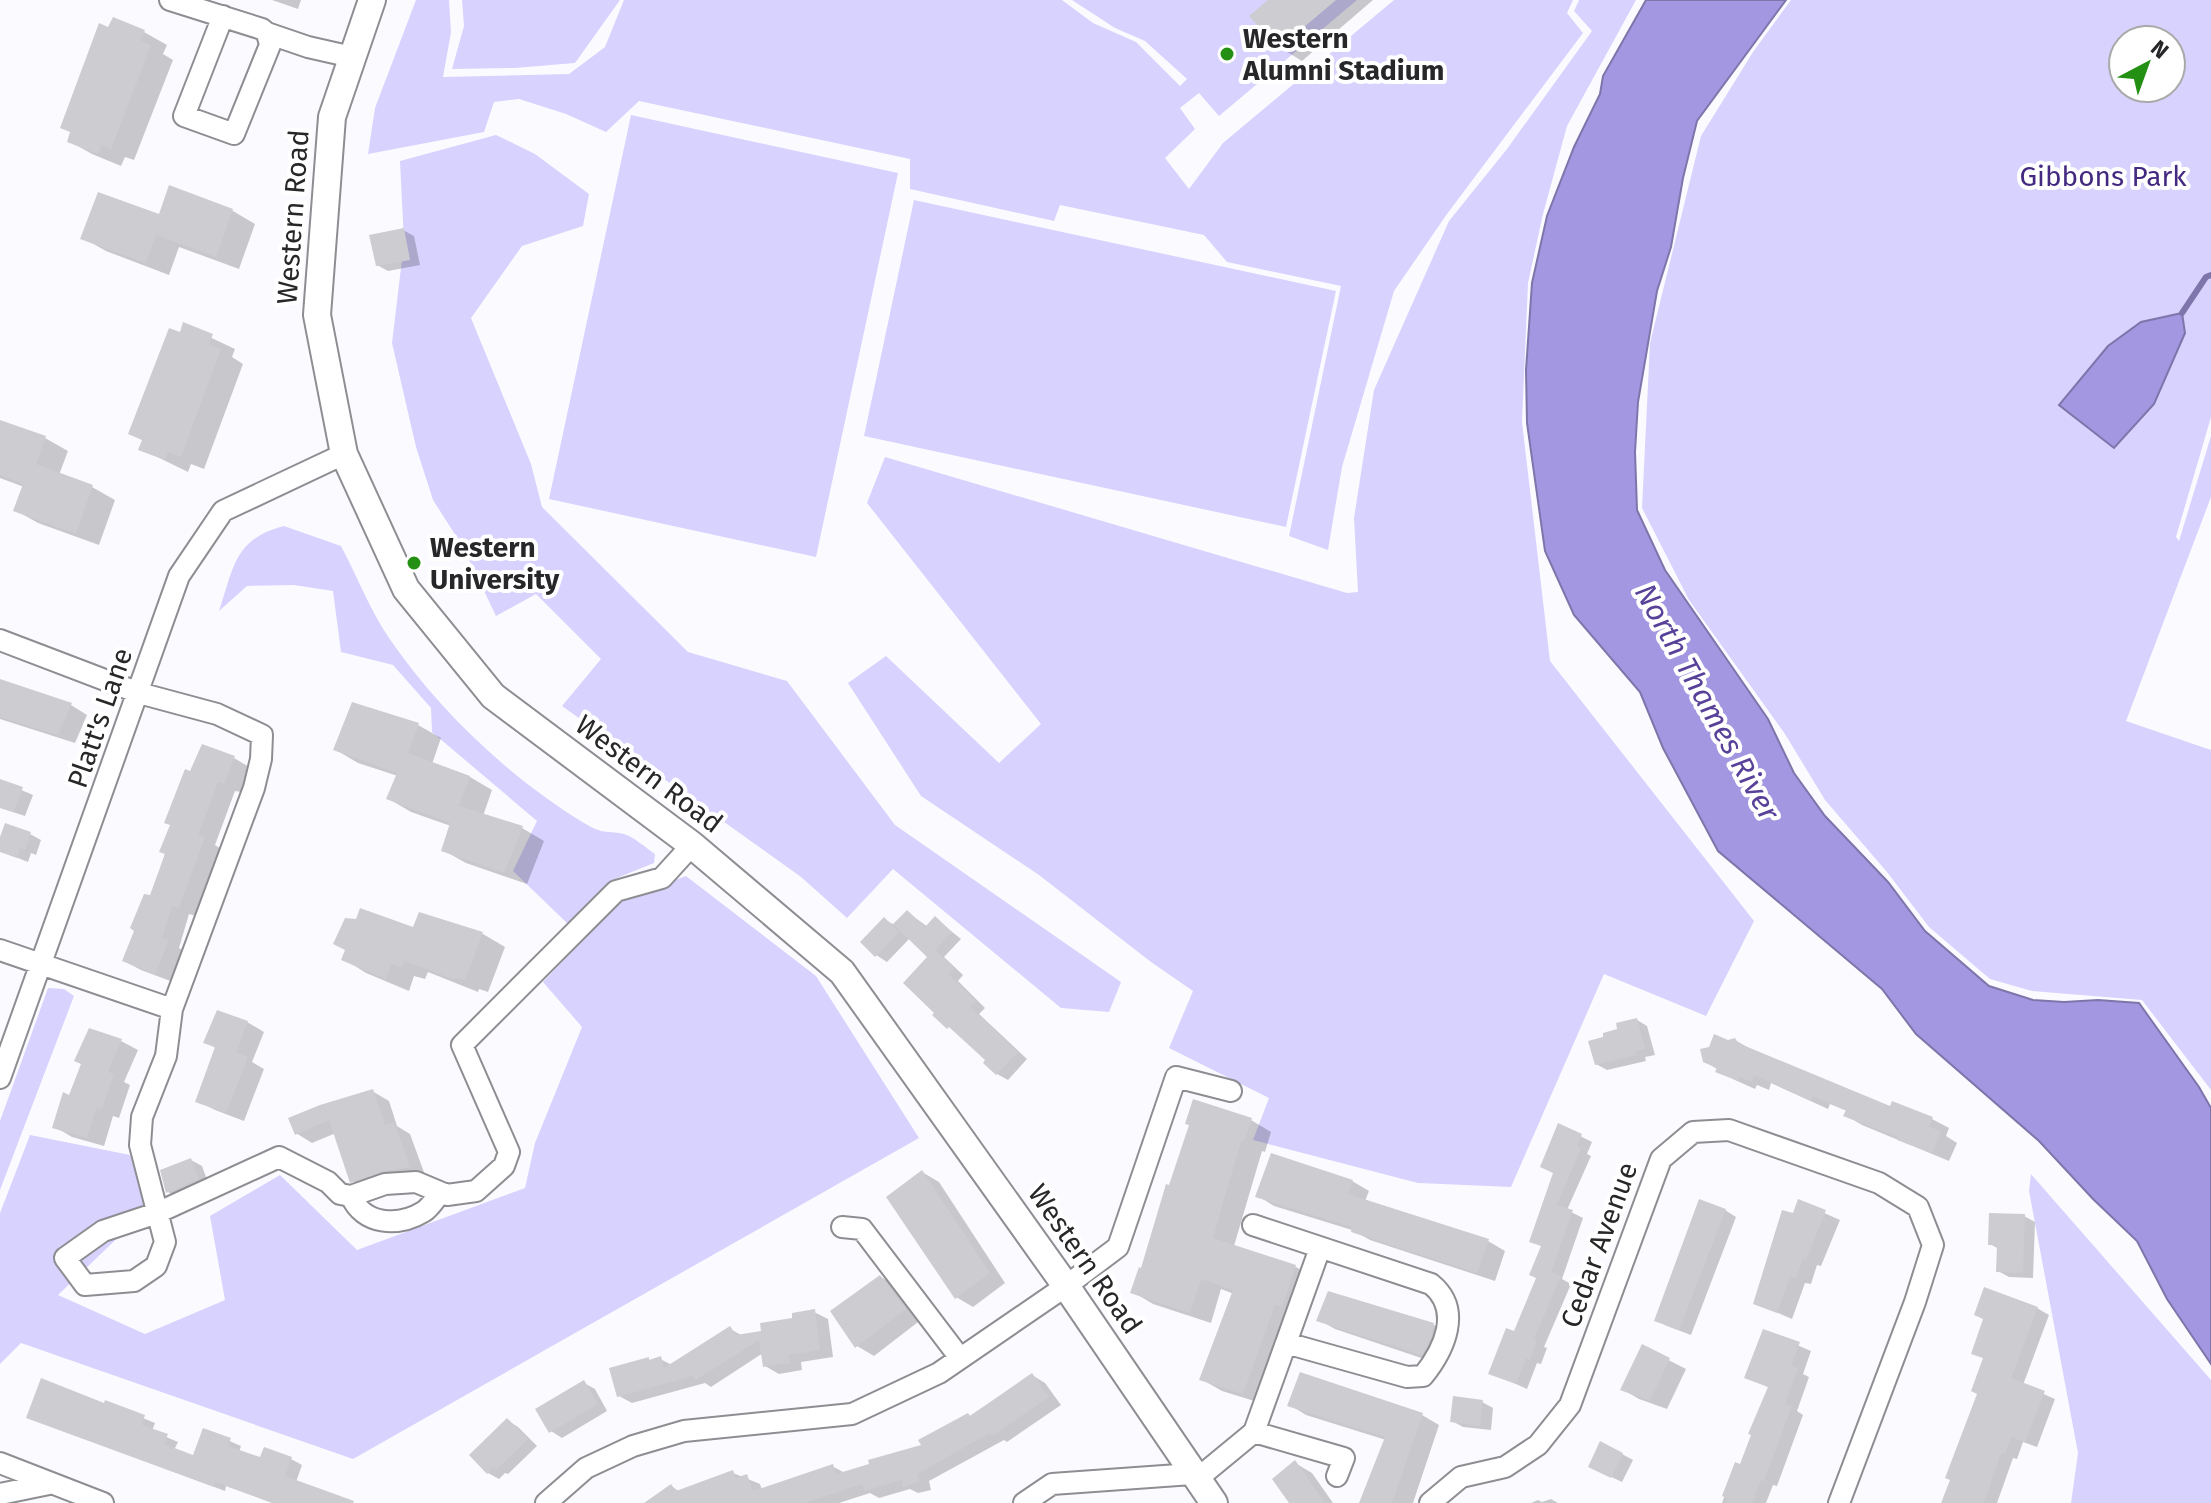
<svg xmlns="http://www.w3.org/2000/svg" width="2211" height="1503" font-family="'Fira Sans',sans-serif">
<rect width="100%" height="100%" fill="#fbfbff"/>
<path fill="#d8d2fe" fill-rule="evenodd" d="M416,0H449L451,32L443,77L569,74L605,47L624,0H1062L1093,23L1136,42L1180,86L1187,79L1145,41L1115,28L1072,0H1357L1219,116L1199,93L1180,108L1195,129L1165,158L1189,189L1223,143L1394,0H1573L1567,13L1583,33L1447,214L1394,291L1342,467L1328,550L1289,536L1341,286L1227,262L1204,235L1060,205L1054,221L910,189V159L639,101L606,132L566,114L519,99L494,102L484,132L368,154L375,108Z
M462,0H620L575,63L515,68L452,69L464,26Z
M1579,0H1636L1567,126L1543,214L1528,283L1522,422L1550,661L1754,921L1706,1016L1604,974L1511,1187L1418,1183L1253,1140L1269,1098L1169,1048L1193,991L1151,962L1039,875L921,796L848,683L886,656L999,763L1041,724L867,503L885,457L1347,593L1358,592L1354,518L1374,390L1449,221L1507,149L1592,31L1574,11Z
M1791,0H2211V417L2176,537L2179,541L2211,436V497L2126,721L2211,750V1090L2142,1000L2032,991L1990,979L1929,927L1887,872L1825,800L1785,734L1689,600L1642,508L1650,343L1701,136L1753,52ZM2123,40H2171V88H2123Z
M631,115L898,173L816,557L549,499Z
M496,135L535,154L589,194L583,226L522,246L471,318L531,464L542,507L688,652L787,681L895,825L1121,982L1109,1012L1061,1008L893,869L847,918L801,877L562,706L601,659L536,594L496,616L463,547L433,500L416,447L392,343L404,243L400,161Z
M914,200L1336,291L1286,527L864,436Z
M284,526L341,546C357,576 370,610 389,638C439,711 509,777 584,823C604,835 605,830 624,834C634,837 646,848 655,854L654,863L612,880L568,924L513,871L537,821L432,732L431,708L393,665L341,652L333,591L294,585L247,586L219,611C234,567 234,539 284,526Z
M686,876L816,976L919,1138L353,1459L21,1343L0,1364V1213L30,1135L130,1155L152,1205L58,1295L145,1334L225,1300L210,1216L280,1175L357,1250L525,1188L535,1143L582,1027L543,982L621,900Z
M48,988L64,989L74,996L0,1190V1121Z
M2031,1174L2211,1380V1503H2071L2078,1453L2029,1191Z"/>
<path fill="#a497e1" stroke="#7e75aa" stroke-width="2" d="M1646,0H1786L1697,121L1683,178L1671,247L1657,291L1638,402L1635,452L1637,510L1665,570L1768,719L1794,773L1825,816L1888,882L1925,931L1989,986L2033,1000L2064,1002L2098,1000L2139,1003L2199,1087L2211,1108V1364L2167,1299L2137,1241L2093,1199L2039,1141L1916,1034L1882,989L1718,851L1663,748L1640,692L1574,615L1545,551L1527,423L1526,370L1532,283L1547,216L1574,147L1600,94L1603,76Z
M2182,313L2185,333L2154,404L2114,448L2059,405L2108,346L2141,322Z"/>
<path fill="#0003" d="M272,0H301L298,9Z
M1271,0H1373L1302,61L1279,47Z
M110,30L144,32L167,45L163,54L173,60L134,160L125,157L121,166L92,154L69,141Z
M170,188L233,211L255,224L239,269L179,247L169,275L106,251L83,238L160,217Z
M403,230L414,236L420,265L388,271L377,265Z
M184,325L235,349L232,357L243,364L204,469L191,464L188,472L141,449Z
M0,422L45,438L68,451L59,475L92,487L115,500L99,545L38,523L15,510L24,487L0,478Z
M0,681L71,705L87,715L75,743L0,719Z
M418,725L441,738L432,764L470,777L492,790L483,816L522,828L544,841L527,884L466,863L443,850L451,826L411,812L389,799L398,776L358,763L336,750Z
M234,758L251,768L241,792L235,791L215,845L221,849L196,916L189,914L179,948L185,952L173,982L141,970L124,961L151,897L191,773Z
M0,781L33,795L25,816L0,808Z
M30,834L41,840L36,855L31,853L28,862L0,851V843Z
M907,912L928,927L936,919L961,939L944,957L963,975L958,981L985,1008L979,1014L1027,1059L1008,1080L997,1074L988,1060L935,1015L930,957L910,938L887,962L876,955L885,920L895,925Z
M420,914L483,934L505,947L488,992L479,989L478,992L428,972L425,979L414,976L409,991L366,973L344,959L414,930Z
M1637,1020L1647,1026L1655,1055L1645,1057L1646,1061L1607,1070L1596,1064L1620,1031Z
M247,1022L264,1032L252,1062L264,1069L244,1121L215,1110L198,1101L217,1049L206,1042Z
M1735,1040L1752,1050L1891,1108L1932,1119L1949,1128L1946,1136L1957,1143L1949,1161L1862,1125L1845,1115L1847,1111L1830,1104L1828,1109L1771,1083L1769,1090L1757,1085L1755,1089L1735,1080L1704,1061L1728,1042Z
M121,1041L138,1050L124,1082L130,1085L119,1118L113,1116L104,1146L72,1137L55,1127Z
M372,1091L389,1101L397,1126L410,1134L425,1175L368,1190L352,1181L336,1133L312,1143L296,1133Z
M1251,1120L1271,1132L1265,1152L1262,1151L1234,1246L1296,1267L1316,1278L1264,1404L1222,1391L1201,1379L1234,1294L1221,1289L1211,1323L1153,1304L1133,1292Z
M1560,1126L1592,1142L1587,1154L1591,1156L1567,1210L1583,1218L1562,1279L1571,1284L1544,1347L1547,1348L1541,1364L1537,1363L1527,1389L1491,1373L1515,1334L1538,1279L1543,1247L1532,1241L1555,1173Z
M191,1160L202,1166L209,1185L178,1198L168,1192Z
M922,1172L939,1182L1005,1283L973,1307L956,1297Z
M1352,1181L1369,1191L1365,1201L1488,1241L1505,1251L1495,1281L1370,1240L1352,1230L1274,1206L1258,1196Z
M1799,1202L1840,1220L1821,1266L1817,1265L1811,1284L1805,1283L1792,1319L1755,1303Z
M1725,1210L1736,1217L1691,1335L1667,1326L1656,1320Z
M2024,1216L2035,1222L2033,1278L2009,1277L1998,1271L1999,1249L1990,1244Z
M881,1277L898,1287L922,1319L874,1356L857,1346Z
M1329,1293L1434,1325L1451,1335L1439,1364L1335,1329L1319,1320Z
M2037,1308L2049,1315L2023,1385L2055,1399L2037,1447L2023,1442L2017,1459L2013,1458L1997,1503H1943L1979,1394L1985,1359L1974,1353Z
M814,1312L828,1319L833,1357L801,1362L802,1370L779,1374L765,1366L763,1353L711,1387L705,1383L632,1403L619,1396L648,1359L652,1361L660,1359L672,1365L730,1329L743,1336L763,1333Z
M1764,1331L1811,1351L1803,1374L1809,1377L1797,1411L1803,1415L1777,1486L1773,1485L1766,1503H1722L1736,1464L1741,1466L1770,1388L1747,1377Z
M1643,1347L1686,1369L1667,1409L1639,1399L1622,1389Z
M1032,1375L1045,1383L1061,1405L1007,1442L1004,1440L929,1481L931,1490L918,1493L910,1489L879,1498L870,1493L839,1503H648L671,1486L680,1492L733,1473L760,1484L762,1490L832,1466L845,1473L924,1446Z
M584,1383L595,1389L607,1411L562,1438L551,1431Z
M1482,1402L1493,1408L1491,1430L1463,1427L1452,1421Z
M106,1403L155,1423L152,1431L178,1442L174,1450L194,1458L204,1430L241,1446L239,1452L261,1459H291L302,1465L296,1482L354,1503H272L226,1486L225,1491L28,1417L105,1405Z
M1290,1405L1422,1415L1439,1425L1413,1503H1361L1386,1440L1306,1415Z
M507,1420L518,1427L537,1446L508,1474L505,1473L499,1479L488,1473L471,1455Z
M1622,1454L1633,1460L1622,1482L1601,1472Z
M1295,1463L1312,1473L1333,1503H1292Z
M1551,1499L1558,1503H1531L1538,1500L1542,1502Z"/>
<g fill="none" stroke-linecap="round" stroke-linejoin="round">
<path stroke="#7e75aa" stroke-width="6" d="M2182,313L2206,277L2211,275"/>
</g>
<path fill="#cdccd1" d="M1268,0H1336L1278,49L1249,16Z
M113,17L145,30L141,41L151,45L111,149L102,145L98,154L67,142L70,132L60,128L99,23L108,27Z
M169,185L233,209L216,257L156,235L146,263L80,239L98,192L159,214Z
M404,228L410,260L376,266L369,235Z
M183,322L213,334L209,344L221,349L181,457L168,452L165,460L138,450L142,440L128,434L169,328L180,332Z
M0,420L46,436L36,464L93,485L76,534L13,511L23,484L0,475Z
M0,679L72,703L58,735L0,717Z
M352,702L419,723L408,753L470,776L459,806L523,826L504,873L441,851L450,823L386,799L397,773L333,750Z
M202,744L235,756L224,784L218,782L198,836L205,837L179,908L172,906L162,938L169,940L155,974L122,961L134,931L130,928L144,894L150,895L165,854L159,852L170,825L164,823L185,769L190,771Z
M0,779L23,787L14,812L0,807Z
M5,823L31,832L25,850L20,848L17,858L0,852V837Z
M360,908L413,927L419,912L483,932L465,981L456,978L455,980L405,961L401,967L391,964L386,979L341,960L345,950L333,944L345,918L356,919Z
M907,910L925,927L935,916L952,932L935,950L954,968L948,974L976,1001L970,1007L1018,1052L996,1075L983,1063L985,1060L949,1027L947,1029L932,1015L934,1013L903,983L927,957L893,924Z
M884,917L899,932L875,957L860,942Z
M217,1010L248,1021L236,1052L248,1057L226,1113L195,1102L215,1047L203,1043Z
M1637,1018L1645,1049L1635,1051L1636,1055L1595,1065L1588,1041L1603,1037V1033L1617,1029L1616,1023Z
M89,1028L122,1039L108,1072L114,1074L102,1109L96,1108L87,1138L52,1128L63,1092L69,1095L81,1064L74,1061Z
M1714,1034L1728,1040L1735,1038L1738,1043L1890,1106L1892,1101L1933,1117L1929,1127L1941,1131L1932,1153L1897,1140L1898,1137L1843,1116L1846,1110L1813,1096L1811,1101L1754,1075L1752,1082L1740,1077L1738,1081L1715,1072L1717,1068L1703,1062L1700,1049L1709,1047Z
M373,1089L385,1125L394,1122L410,1167L381,1172L350,1183L329,1120L295,1135L288,1118L320,1105Z
M1193,1099L1252,1118L1244,1141H1241L1213,1238L1296,1265L1282,1307L1275,1305L1243,1394L1199,1380L1233,1290L1201,1279L1190,1313L1130,1293L1139,1267L1141,1268L1166,1184L1169,1185L1189,1125L1185,1124Z
M1558,1123L1582,1134L1577,1146L1581,1148L1557,1205L1573,1210L1551,1272L1561,1276L1534,1339L1537,1340L1530,1360L1526,1358L1516,1384L1488,1374L1506,1328L1514,1331L1536,1278L1529,1275L1541,1246L1529,1242L1553,1173L1540,1167Z
M1271,1153L1353,1180L1348,1194L1489,1239L1477,1273L1351,1232L1352,1227L1255,1197Z
M191,1158L199,1179L166,1193L160,1170Z
M922,1170L990,1273L955,1299L886,1197Z
M1699,1199L1726,1209L1679,1330L1654,1321Z
M1798,1199L1826,1210L1806,1260L1803,1258L1796,1278L1790,1276L1777,1313L1753,1304L1782,1210L1793,1213Z
M1989,1213L2025,1214L2023,1273L1996,1272L1997,1245H1988Z
M880,1275L906,1309L855,1348L830,1311Z
M1984,1287L2038,1307L2011,1378L2045,1391L2025,1442L2011,1437L2005,1454L2001,1453L1984,1503H1941L1950,1480L1945,1478L1977,1394L1971,1391L1983,1358L1971,1354L1983,1319L1974,1315Z
M1328,1291L1434,1323L1431,1338L1422,1355L1316,1321Z
M815,1309L820,1350L788,1355L790,1363L763,1367L759,1340L696,1380L693,1376L617,1397L609,1368L649,1357V1360L661,1356L664,1368L730,1326L736,1335L761,1331L760,1323L792,1318V1313Z
M1763,1329L1800,1342L1791,1366L1798,1368L1785,1404L1792,1406L1764,1481L1761,1480L1752,1503H1725L1727,1498L1722,1496L1735,1462L1740,1464L1751,1435L1748,1434L1768,1387L1744,1378Z
M1642,1344L1670,1358L1650,1401L1620,1390Z
M1300,1372L1423,1413L1392,1503H1359L1385,1437L1287,1406Z
M1032,1373L1049,1397L992,1436L990,1433L917,1474L919,1482L903,1487L902,1480L864,1491L862,1484L805,1503H644L671,1484L676,1491L733,1470L736,1478L747,1474L753,1491L833,1464L836,1474L869,1464L868,1460L921,1445L918,1440L968,1413L970,1416Z
M41,1378L104,1403L105,1400L145,1415L142,1425L168,1434L164,1444L193,1455L203,1428L231,1438L228,1446L260,1457L264,1447L292,1457L285,1476L354,1501L353,1503H274L215,1482L214,1487L26,1418Z
M584,1380L598,1404L549,1433L535,1409Z
M1453,1396L1483,1400L1480,1426L1450,1422Z
M507,1418L528,1439L496,1470L494,1467L487,1474L469,1455Z
M1600,1441L1623,1453L1611,1478L1588,1467Z
M1295,1460L1325,1503H1289L1272,1479Z"/>
<g fill="none" stroke-linecap="round" stroke-linejoin="round">
<defs>
<path id="minor" d="M170,0L262,29L267,33L270,45L234,134L184,116L223,16
M267,33L308,47L352,57
M0,640L139,693L217,714L262,735L261,759L254,788L172,1009L166,1056L142,1117L140,1145L165,1242L156,1266L134,1281L85,1285L65,1258L103,1231L157,1213L279,1157L328,1182L340,1194L351,1196L385,1184L416,1182L447,1195L476,1191L504,1166L509,1152L462,1045L616,891L662,878L692,845
M0,950L172,1009
M0,1078L179,576L223,511L344,454
M351,1196C363,1225 398,1227 423,1212C430,1208 435,1199 440,1193
M1253,1225L1431,1284C1463,1310 1444,1350 1423,1376L1407,1377L1286,1343L1320,1248
M842,1227L862,1229L960,1358
M1254,1432L1344,1458L1337,1476
M0,1463L103,1503
M1197,1479L1254,1432L1286,1343
M0,1494L49,1484
M546,1503L586,1468L633,1446L684,1431L852,1414L939,1373L1066,1286L1118,1247L1176,1077L1231,1091
M1024,1503L1052,1484L1192,1474
M1430,1503L1461,1477L1505,1467L1538,1445L1570,1405L1661,1159L1693,1132L1729,1130L1879,1183L1918,1207L1933,1245L1915,1302L1839,1503"/>
<path id="major" d="M372,0L332,117L317,315L344,454L406,589L493,696L692,845L842,972L1066,1286L1214,1503"/>
</defs>
<use href="#minor" stroke="#8e8d92" stroke-width="24"/>
<use href="#major" stroke="#8e8d92" stroke-width="30"/>
<use href="#minor" stroke="#fff" stroke-width="20"/>
<use href="#major" stroke="#fff" stroke-width="26"/>
</g>
<g fill="#238f13" stroke="#fff" stroke-width="3">
<circle cx="1227" cy="54" r="8"/>
<circle cx="414" cy="563" r="8"/>
</g>
<g text-anchor="middle" dominant-baseline="central" stroke-width="8" stroke-linejoin="round" paint-order="stroke">
<g font-size="28" font-weight="bold" fill="#272729" stroke="#fff" text-anchor="start">
<text x="1243" y="38">Western<tspan x="1243" dy="32">Alumni Stadium</tspan></text>
<text x="430" y="547">Western<tspan x="430" dy="32">University</tspan></text>
</g>
<g font-size="28" fill="#432a80" stroke="#fff">
<text x="2103" y="176">Gibbons Park</text>
</g>
<g font-size="28" fill="#272729" stroke="#fff">
<text transform="translate(293 217) rotate(-86)">Western Road</text>
<text transform="translate(100 718) rotate(-71)">Platt's Lane</text>
<text transform="translate(649 774) rotate(37)">Western Road</text>
<text transform="translate(1599 1245) rotate(-70)">Cedar Avenue</text>
<text transform="translate(1085 1259) rotate(55)">Western Road</text>
</g>
<g font-size="30" font-style="italic" fill="#584299" stroke="#fff">
<text transform="translate(1707 702) rotate(61)">North Thames River</text>
</g>
</g>
<g transform="translate(2147 64) rotate(41)"><circle r="38" fill="#ffffff" stroke="#a9a9a9" stroke-width="2"/>
<path d="M0-6L14 30L0 20L-14 30Z" fill="#238f13"/>
<text y="-12" font-size="22" font-weight="bold" text-anchor="middle" fill="#272729">N</text>
</g>
</svg>
